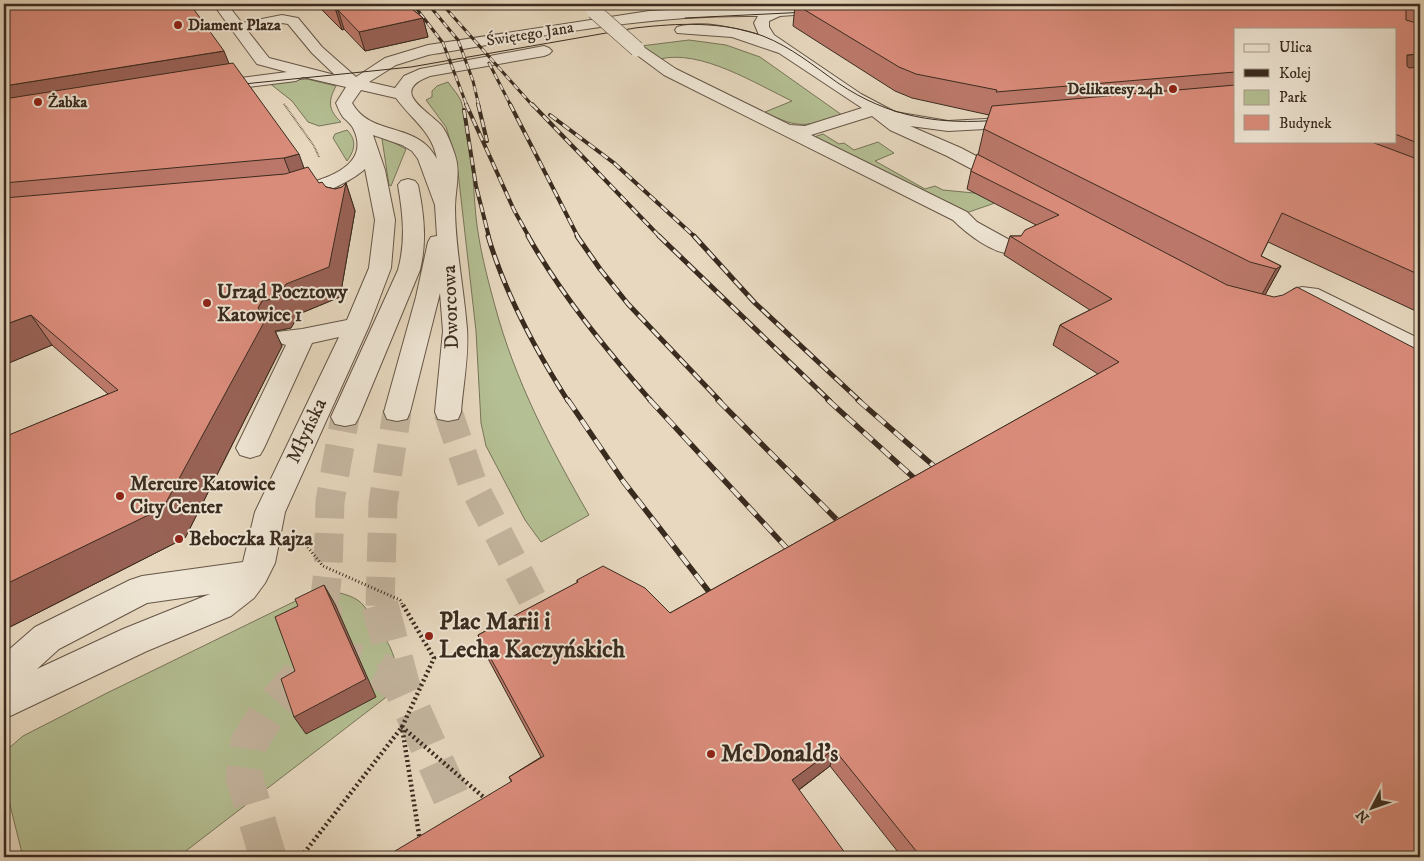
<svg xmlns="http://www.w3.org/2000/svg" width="1424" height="861" font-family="'IM FELL DW Pica',serif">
<rect width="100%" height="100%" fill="#e7d8bf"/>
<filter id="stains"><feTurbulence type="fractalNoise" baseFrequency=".004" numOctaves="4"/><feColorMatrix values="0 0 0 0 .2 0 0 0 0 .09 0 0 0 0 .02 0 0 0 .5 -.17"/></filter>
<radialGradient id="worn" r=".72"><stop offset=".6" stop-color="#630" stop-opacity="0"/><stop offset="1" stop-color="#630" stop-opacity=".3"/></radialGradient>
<path fill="#b4bf93" stroke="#777559" d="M689,40L726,45L760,57L842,115C806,126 800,130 765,112L792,101C756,84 701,49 660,59L641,46Z
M307,79L336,86C328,101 328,110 341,122L319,126L308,122L292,101L268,82Z
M448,82C452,88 458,94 461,101C473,138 472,178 476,217C479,246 487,277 495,306C515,381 551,449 589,515L541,542L525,520L486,446L481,423L476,331L457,163L446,127L426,100L432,97V91L437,86Z
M347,130C357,140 355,150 347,161L333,138L335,134Z
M823,134L839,144L844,143L854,150L878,142L894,153L875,161L925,189L935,186L943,190L984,194V197L995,203L963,214L811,138Z
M385,138L406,149L391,186L389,185L382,139Z
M318,590C331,591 348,593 359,601C366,607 372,617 377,625C394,651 405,671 385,698L178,857H23L4,781V767L9,748L23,736L107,693Z"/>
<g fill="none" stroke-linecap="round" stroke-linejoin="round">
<path stroke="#c4b59f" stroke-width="29" stroke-dasharray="29 15" stroke-linecap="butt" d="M448,412L473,485L536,606
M324,606L328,571L330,501L345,417
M380,606L383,503L397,412"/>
<path stroke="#c4b59f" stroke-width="37" stroke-dasharray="37 19" stroke-linecap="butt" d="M380,605L402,687L478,857
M535,605L552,637
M322,626L324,605
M323,666C358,656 375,665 402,687
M268,857L244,777L249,743L267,714L299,677L307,664"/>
<defs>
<path id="minor" d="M213,4H227L242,23L282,15L298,18L322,47L356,77L385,58L428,45L649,11L727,7L780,8L838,4H900L898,7L893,8L780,16L769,21V27L774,35L861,94L895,112L948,121L1023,117L1029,118L1032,122L1029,126L1023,127L948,131L910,126L961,148L1014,176L1017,180L1014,184L1007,186L1000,184L947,156L890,130L872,116L811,135L967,212L977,222L1015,243L1018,248L1015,253C996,257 966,233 953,220L664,75L629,49L632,46H642L676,69L790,125L805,126L862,108L779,53L732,37L677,33L675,30L677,27C703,20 734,28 759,35L754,23L758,16C647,14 538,37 428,55L396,65L369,82L395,88L404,76L420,69L544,46L549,48L552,51L549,54L544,56L430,76C390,91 424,108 441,125C447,132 452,146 455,155C461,173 455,190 455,208C455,247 464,289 467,329C469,356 463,385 461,412L458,419L448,421L438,419L435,412L443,331L440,293L410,412L407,419L397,421L387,419L384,412L416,297L428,242L431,237L437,236L435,205L418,159L412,151L402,145L373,135L385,170L395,220L391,268L369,326L285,512L275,563L265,583L254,598L231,616L147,651L4,719V654L35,627L130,580L142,576L243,562L255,512L339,337L312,343L264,448L260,455L250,458L240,455L236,448L286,345L277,342L274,337L277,332L302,329L347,320L369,268L375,220L365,169C348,184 305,204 282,198L279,194L282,190C311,183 375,171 353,128C351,124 346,120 343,117C340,113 338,108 336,103L346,87L303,77L296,81L209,92L203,90L201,87L203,84L209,82L287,72L257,64ZM282,23L288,24L312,53L335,75L269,58L247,30ZM361,90L396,98C412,120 432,131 437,159C434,154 430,148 425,144C403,125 368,132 352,103ZM210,594L123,629L37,669L59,649L147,603Z
M408,179L415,181L418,185C424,214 427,241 420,270L359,417L355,424L345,426L335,424L331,417L398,270C406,241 403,214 398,185L401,181Z
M1302,287L1318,289L1420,339V357L1411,355L1306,301L1294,299L1290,294L1294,289Z"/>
</defs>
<use href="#minor" stroke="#655647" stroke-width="2"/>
<path stroke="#3a2b1f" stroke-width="2" stroke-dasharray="0.5 1" stroke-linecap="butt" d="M284,104L314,146L319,157"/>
<path stroke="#3a2b1f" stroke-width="3" stroke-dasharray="1 2.5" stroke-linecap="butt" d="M301,539L323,566L400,600L403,606"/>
<path stroke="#3a2b1f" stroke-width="4.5" stroke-dasharray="2 3" stroke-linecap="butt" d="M420,841L402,727L487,800
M301,857L402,727L434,658L403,605"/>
<use href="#minor" fill="#efe6d5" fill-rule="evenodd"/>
<path stroke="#3a2b1f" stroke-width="1" d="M685,18L808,12
M234,85L411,67L635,28C678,23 722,21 763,36C791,47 814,66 838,83C890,118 939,125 1001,120"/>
<defs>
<path id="rail-far3" d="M413,4L443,43L467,106
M428,4L458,40L473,81L479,106
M442,4L533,106
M489,63L511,106"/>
<path id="rail-far2" d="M466,104L514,210L529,237
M478,104L487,141
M510,104L578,237
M532,104L660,237
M464,110L476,186L489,237
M550,115L614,163L695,237"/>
<path id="rail-far1" d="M488,236C505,293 536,351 568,401
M528,236C562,296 606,349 651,401
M577,236L600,269L628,304L720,401
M659,236L830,401
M694,236L755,303L860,401"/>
<path id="rail" d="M568,400L623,481L717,602
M650,400L795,557
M718,400L846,529
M828,400L924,487
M858,400L943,474"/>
</defs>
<use href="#rail-far3" stroke="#3a2b1f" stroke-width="3"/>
<use href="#rail-far2" stroke="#3a2b1f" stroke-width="4"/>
<use href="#rail-far1" stroke="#3a2b1f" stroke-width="5"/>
<use href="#rail" stroke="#3a2b1f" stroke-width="5.5"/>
<use href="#rail-far3" stroke="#efe6d5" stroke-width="2" stroke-dasharray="6" stroke-linecap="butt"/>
<use href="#rail-far2" stroke="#efe6d5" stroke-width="2.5" stroke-dasharray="8" stroke-linecap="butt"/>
<use href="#rail-far1" stroke="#efe6d5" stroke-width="3" stroke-dasharray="10" stroke-linecap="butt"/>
<use href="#rail" stroke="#efe6d5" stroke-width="4" stroke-dasharray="12" stroke-linecap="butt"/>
<defs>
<path id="minor-bridge" d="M594,11L637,49"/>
</defs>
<use href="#minor-bridge" stroke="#655647" stroke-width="16" stroke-linecap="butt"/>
<use href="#minor-bridge" stroke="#efe6d5" stroke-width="15"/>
</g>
<path fill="#bb786a" stroke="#3a2b1f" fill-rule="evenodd" d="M4,4L229,64L304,169L319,183L326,187L335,189L342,187L346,183L355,211L340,297L299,314L291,328L275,331L282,346L185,538L4,630V433L5,437L108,394L52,345L4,365Z
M316,4H406L423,18L428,37L365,51L344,29L342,30Z
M626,4H674L632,9Z
M792,4H1420V313L1268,242L1261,256L1281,266L1265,295L1420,857H902L830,766L799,790L511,781L509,777L541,757L485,653L478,635L577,583V580L670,613L1098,374L1053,345L1060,325L1090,310L1004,255L1010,236H1021L1036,225L967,189L971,171L978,155L984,129L989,115L912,98L895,91L793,26L795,5ZM1235,29H1395V141H1235Z"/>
<path fill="#996256" stroke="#3a2b1f" d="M631,4H674L632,9Z
M338,10L344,29L342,30L336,11Z
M423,18L428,37L365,51L359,32Z
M224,51L234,76L4,115V86Z
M1420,54V76L1395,80L1407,55Z
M299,154L309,182L295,186L284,158Z
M346,183L355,211L340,297L299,314L291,328L275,331L282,346L185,538L4,630V585L258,308L262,301Z
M1281,266L1265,295L1260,298L1276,269Z
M31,315L52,345L4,365V325Z
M324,585L335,604L376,697L306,734L294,717Z
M834,749L830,766L789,797L792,780Z"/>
<path fill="#da8c7b" stroke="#3a2b1f" d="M4,4H190L224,51L4,86Z
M329,4H406L423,18L359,32L338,10L336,11Z
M795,4H1359L1370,8H1392L1394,6L1392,4H1420V12L1408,8L1406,10V20L1420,24V54L1407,55V66L1409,68L1420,67V144L1395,134V29H1235V72L996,92L997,90L916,74L899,67Z
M233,63L299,154L284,158L4,183V99Z
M1235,85V141H1369L1420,160V275L1282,213L1261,256L1281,266L1276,269L1250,262L984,129L992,106Z
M977,154L1227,285L1274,297L1283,295L1297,287L1420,351V857H921L834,749L792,780L848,857H385L512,781L509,777L544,756L478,635L578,582L577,580L603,566L645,588L670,613L1119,362L1060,325L1112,299L1010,236H1021L1025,230L1059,215L971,171Z
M308,167L319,183L322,182L326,187L335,189L342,187L346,183L329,267L286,284L278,298L262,301L258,308L261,313L268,315L163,508L4,585V437L118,390L31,315L4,325V198L285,174Z
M324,585L366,679L294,717L281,679L295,671L275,617L298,606L295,599Z"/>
<g fill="#8f2418" stroke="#efe6d5" stroke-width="2">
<circle cx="178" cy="25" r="5"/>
<circle cx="1173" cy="89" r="5"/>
<circle cx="38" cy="102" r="5"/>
<circle cx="207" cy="303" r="5"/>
<circle cx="120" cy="496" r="5"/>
<circle cx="179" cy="539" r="5"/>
<circle cx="429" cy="636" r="5"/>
<circle cx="711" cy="754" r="5"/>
</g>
<g text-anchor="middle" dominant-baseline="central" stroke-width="4" stroke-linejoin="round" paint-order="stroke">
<g font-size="16" font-weight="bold" fill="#3a2b1f" stroke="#efe6d5" text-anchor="start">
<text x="188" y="25">Diament Plaza</text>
<text x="1163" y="89" text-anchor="end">Delikatesy 24h</text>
<text x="48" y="102">Żabka</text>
</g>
<g font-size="16" fill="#3a2b1f" stroke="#efe6d5">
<text transform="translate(530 34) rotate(-9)">Świętego Jana</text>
</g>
<g font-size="20" font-weight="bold" fill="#3a2b1f" stroke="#efe6d5" text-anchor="start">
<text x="217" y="292">Urząd Pocztowy<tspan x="217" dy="23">Katowice 1</tspan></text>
<text x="130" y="484">Mercure Katowice<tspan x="130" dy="23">City Center</tspan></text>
<text x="189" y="539">Beboczka Rajza</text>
</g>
<g font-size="20" fill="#3a2b1f" stroke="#efe6d5">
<text transform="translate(451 307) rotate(-92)">Dworcowa</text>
<text transform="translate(307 431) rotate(-65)">Młyńska</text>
</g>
<g font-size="24" font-weight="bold" fill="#3a2b1f" stroke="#efe6d5" text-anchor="start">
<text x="439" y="622">Plac Marii i<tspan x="439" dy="28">Lecha Kaczyńskich</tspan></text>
<text x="721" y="754">McDonald's</text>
</g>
</g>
<rect width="1424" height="861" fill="none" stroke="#e7d8bf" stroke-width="20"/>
<rect x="5" y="5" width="1414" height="851" fill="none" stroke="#3a2b1f" stroke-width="2.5"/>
<rect x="10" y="10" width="1404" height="841" fill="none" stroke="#3a2b1f"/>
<rect x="1234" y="28" width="162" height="115" fill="#efe6d5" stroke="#a79b8c"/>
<rect x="1244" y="44" width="25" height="8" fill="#efe6d5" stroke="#a79b8c"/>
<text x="1279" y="52" font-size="15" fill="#3a2b1f">Ulica</text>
<rect x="1244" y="69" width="25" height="8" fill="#3a2b1f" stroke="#a79b8c"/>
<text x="1279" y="78" font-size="15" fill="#3a2b1f">Kolej</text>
<rect x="1244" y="90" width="25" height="15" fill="#b4bf93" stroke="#a79b8c"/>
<text x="1279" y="102" font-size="15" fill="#3a2b1f">Park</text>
<rect x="1244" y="115" width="25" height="15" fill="#da8c7b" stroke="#a79b8c"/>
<text x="1279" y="128" font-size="15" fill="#3a2b1f">Budynek</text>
<g transform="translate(1372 808) rotate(229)" stroke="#efe6d5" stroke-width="4" paint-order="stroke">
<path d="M0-4L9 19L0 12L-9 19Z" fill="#3a2b1f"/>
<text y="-8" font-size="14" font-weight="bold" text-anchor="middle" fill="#3a2b1f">N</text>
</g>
<rect width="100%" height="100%" filter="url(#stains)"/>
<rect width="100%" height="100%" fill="url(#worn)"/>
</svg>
